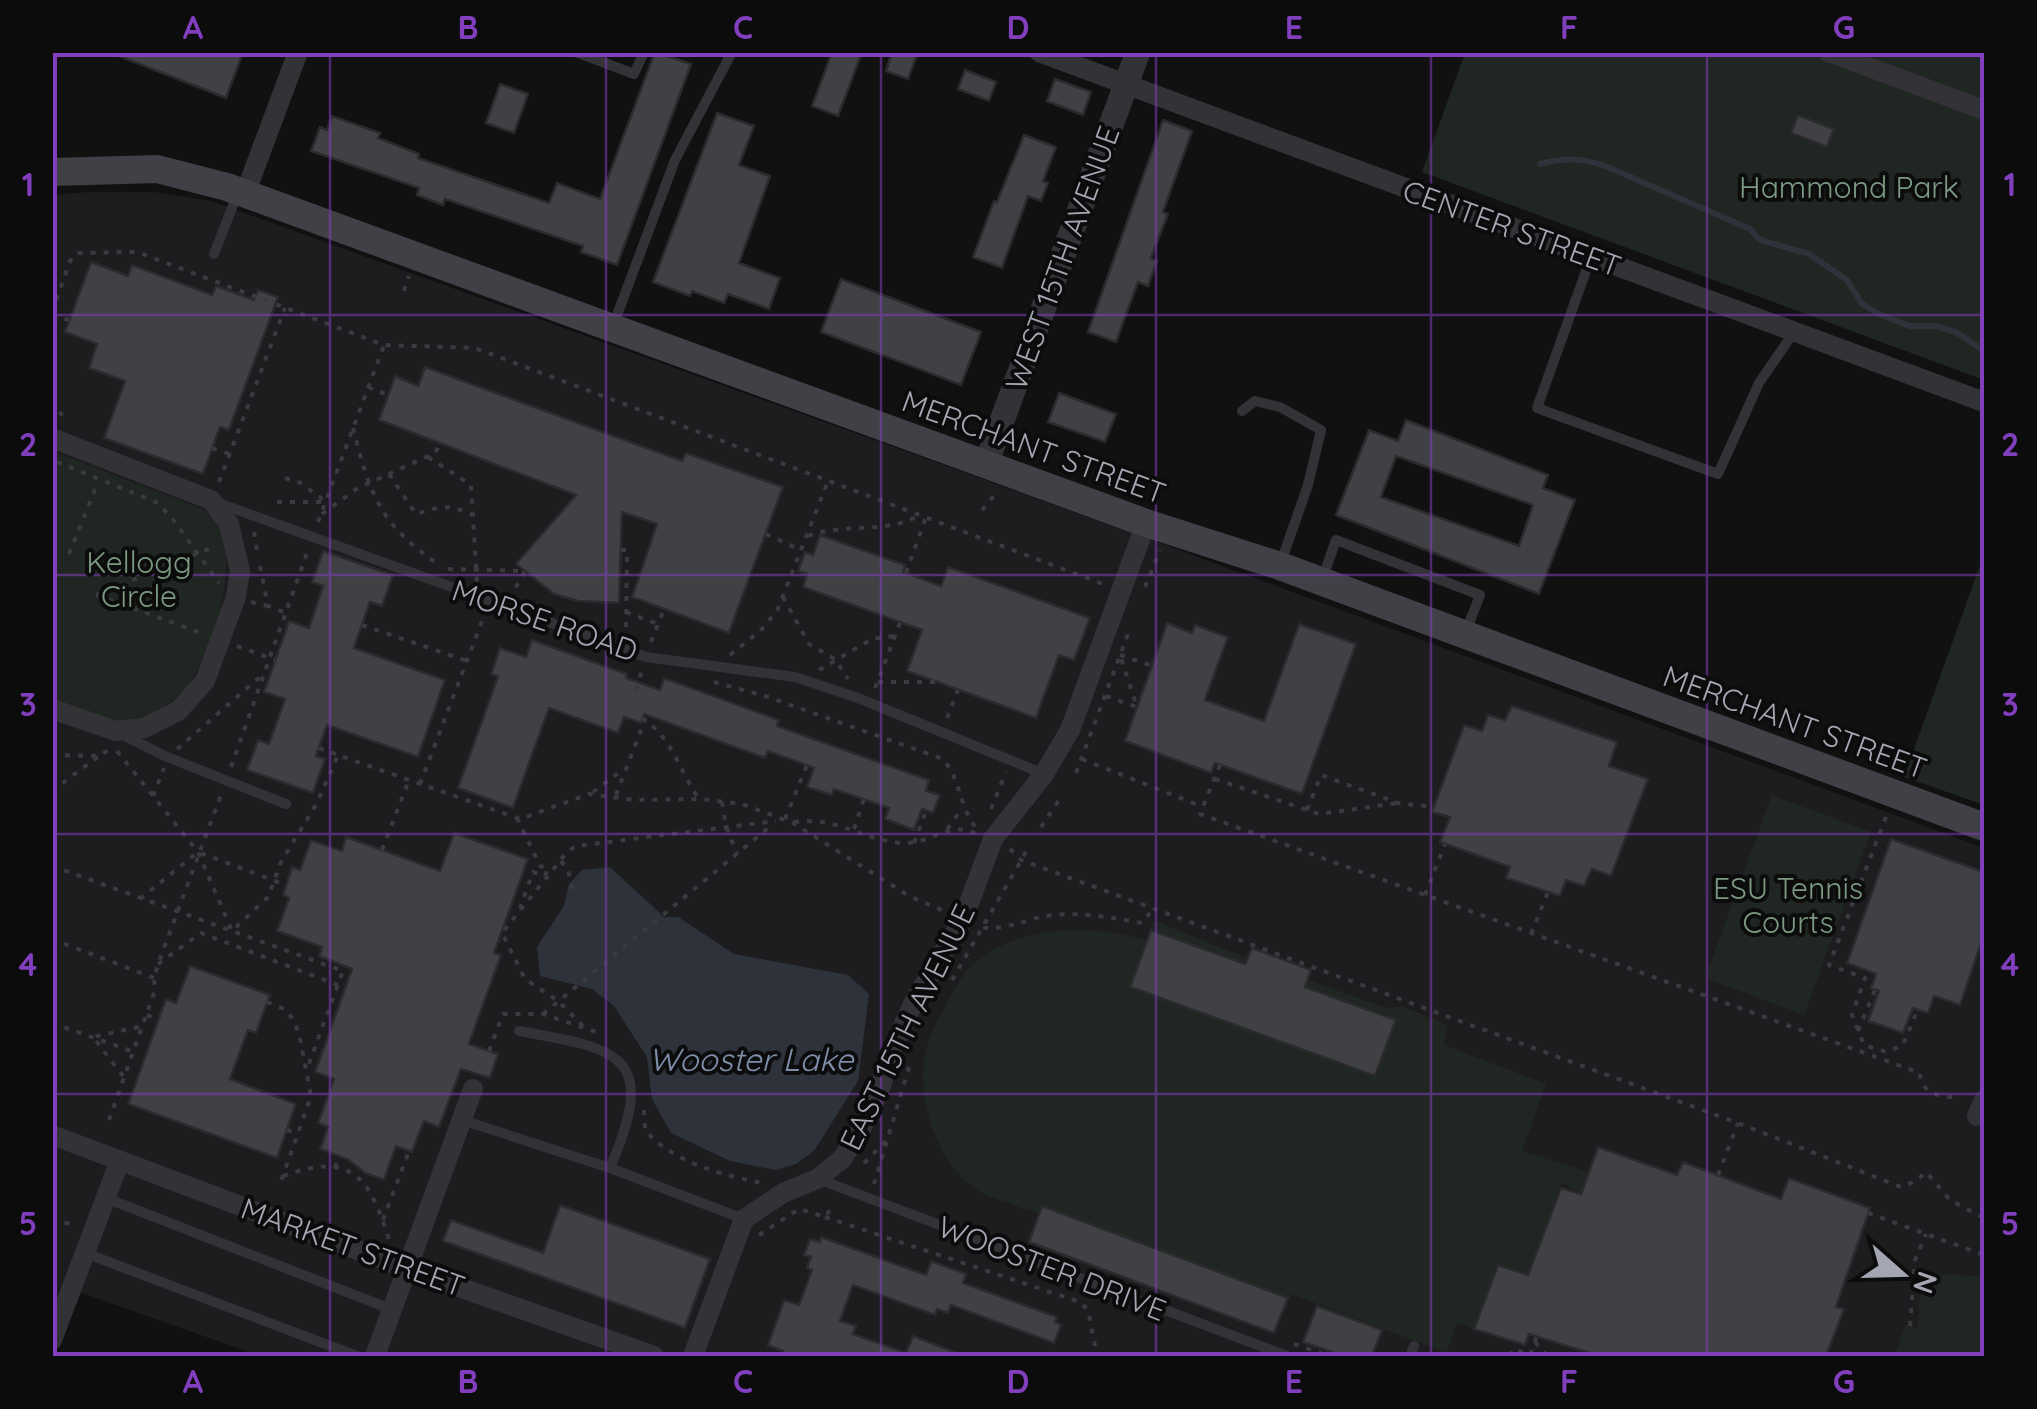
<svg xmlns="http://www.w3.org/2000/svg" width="2037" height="1409" font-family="Quicksand,sans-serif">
<rect width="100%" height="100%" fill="#111112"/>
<path fill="#1d1d1f" d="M88,192H154L211,201L1171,547L1984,848V1356H260L62,1286L53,1311V195Z"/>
<path fill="#202621" d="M1465,53H1984V380L1422,172Z
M52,451L202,509C207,514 215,520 218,526C241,566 211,662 181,693C167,707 146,718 127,721C103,724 75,709 53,701Z
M1984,554V805L1904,777Z
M1772,795L1871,832L1804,1015L1705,978Z
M1153,920L1247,958L1252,948L1311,970L1308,980L1387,1008L1402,1006L1447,1025L1444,1045L1546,1084L1522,1151L1589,1172L1581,1194L1561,1182L1528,1275L1498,1266L1474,1329L1457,1322L1447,1353L1291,1294L1274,1333L1029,1242L1039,1214C1017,1205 986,1199 969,1184C931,1152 912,1084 930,1037C934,1026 941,1014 947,1003C954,989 965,969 978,960C1028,923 1090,925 1147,940Z
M1932,1273L1984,1277V1356H1894L1906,1325L1918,1328L1920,1293L1931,1291Z"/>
<path fill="#2e333b" d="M610,867L664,917H678L734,954L848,975L869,994L858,1081L814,1151L796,1164L776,1170L730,1161L671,1133L652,1099L647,1057L614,1006L592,989L540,976L537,947L564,906L569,884L582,870Z"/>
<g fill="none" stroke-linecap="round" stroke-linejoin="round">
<path stroke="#2e333b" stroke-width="6" d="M1540,164C1566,157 1585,158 1610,168L1750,229L1760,240L1809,254L1847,280L1861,303L1877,313L1909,326H1935L1956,332L1984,351"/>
</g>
<path fill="#404145" stroke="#2b2b2e" stroke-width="2.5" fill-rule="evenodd" d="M109,52H243L226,98Z
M655,52L691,64L617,265L581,252L583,246L445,199L443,205L417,195L419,188L311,151L320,127L327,130L332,116L380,133L378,138L419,154L418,158L549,203L557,183L600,199Z
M832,52H862L838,116L812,106Z
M892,52H918L908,79L886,71Z
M965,70L996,82L989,101L958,89Z
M1055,79L1091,92L1083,115L1047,101Z
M500,84L528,94L514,133L486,123Z
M717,113L754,126L739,165L770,176L739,263L780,278L769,309L728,294L724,303L692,291L690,296L653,282Z
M1798,115L1834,129L1827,147L1791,133Z
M1163,120L1192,131L1163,212L1168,214L1151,258L1157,261L1148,286L1138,282L1116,342L1088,332Z
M1024,135L1056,147L1043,181L1048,183L1041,201L1028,196L1002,268L973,257L994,201L997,202Z
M91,262L128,276L132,265L212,295L216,286L254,300L258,290L278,297L229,430L220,427L203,474L104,438L125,381L89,368L97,344L65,332Z
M841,279L981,332L961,385L821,332Z
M425,367L682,461L686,453L783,487L729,633L632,597L657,524L622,512L619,603L578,601L554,594L516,564L576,495L379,420L395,376L418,386Z
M1059,393L1116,414L1105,442L1048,422Z
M1406,420L1548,475L1543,488L1575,500L1539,594L1336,515L1369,430L1398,441ZM1396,456L1533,505L1519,546L1381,497Z
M820,535L905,565L903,572L941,586L948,567L1090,618L1074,660L1059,655L1036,718L907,671L922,630L803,587L807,574L798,571L805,552L813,555Z
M323,551L393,575L382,606L370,602L354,648L445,680L418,757L327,725L316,756L325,759L313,793L247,770L258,740L269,744L285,699L264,692L289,621L309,628L323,586L312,582Z
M1167,623L1192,633L1195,625L1228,637L1205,700L1264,721L1299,624L1356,644L1302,794L1215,763L1211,773L1125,741Z
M532,640L627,674L626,678L660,690L664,678L779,720L777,726L929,780L926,791L940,795L933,813L922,809L914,830L885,819L889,808L834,789L832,795L807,787L814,768L768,751L765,758L644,714L641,723L624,717L618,733L549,708L513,808L458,788L498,676L491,674L500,648L526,657Z
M1512,706L1617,742L1609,766L1648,779L1611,876L1592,869L1584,886L1566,880L1560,896L1506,878L1510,867L1440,842L1450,817L1432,812L1464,725L1482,731L1488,715L1505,720Z
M454,833L528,859L494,953L501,955L469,1044L498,1054L490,1078L461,1069L439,1127L424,1121L412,1152L396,1146L384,1180L365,1173L349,1160L320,1149L328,1127L318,1123L334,1079L315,1072L352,969L319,956L322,947L277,931L289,898L283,895L292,867L300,870L311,840L342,851L346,837L440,871Z
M1891,839L1984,872V935L1960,1005L1934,996L1928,1013L1913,1008L1903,1033L1868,1021L1879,991L1871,988L1876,974L1847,963Z
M1151,930L1245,964L1252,948L1311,970L1305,987L1396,1020L1375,1076L1130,987Z
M190,966L270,995L256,1033L248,1030L230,1079L296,1104L277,1158L128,1104L166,999L176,1003Z
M1598,1147L1677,1175L1683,1162L1781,1199L1789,1178L1870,1208L1836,1307L1844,1309L1826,1356H1599L1529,1334L1525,1345L1474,1329L1498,1265L1528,1275L1561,1188L1581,1194Z
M560,1205L710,1259L685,1328L443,1241L451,1220L543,1253Z
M1042,1206L1288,1298L1274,1333L1029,1242Z
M821,1237L926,1275L931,1261L966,1274L963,1283L1057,1317L1055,1322L1061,1325L1054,1343L951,1305L948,1313L937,1309L935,1315L853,1285L840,1321L856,1326L853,1334L906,1353L913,1336L965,1356H781L783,1351L768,1345L784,1300L799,1305L812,1270L807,1268L811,1257L804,1255L810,1239L820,1242Z
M1317,1306L1382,1330L1372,1356H1343L1303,1342Z"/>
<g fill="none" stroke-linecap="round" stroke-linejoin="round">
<path stroke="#3a3b3f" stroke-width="4" stroke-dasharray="5 8" stroke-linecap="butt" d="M404,291L409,276
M52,312L70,261L78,253L137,252L384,345L475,348L1103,584
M52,315L69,320
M52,319V354
M368,387L388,395
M52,401L67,422
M353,428C370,496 381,526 441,566
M212,448L230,454
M428,457L471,485L477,583
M57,462L158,503L175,522L219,583
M389,474L416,514C440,506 450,504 473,515
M285,478L301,483L326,502
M219,482L285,308
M277,502H326
M982,510L997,492
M322,514L358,488L435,453L440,444
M318,522L386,340
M254,532L258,557
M766,534L801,550
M808,536C844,522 887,535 919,515
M621,550H627L626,635
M69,554L98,482
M260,566L268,606L286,613
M448,569L525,571L511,596
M906,573L926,517
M52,577L57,579
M1145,587L1160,550
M96,595L216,546
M96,595L204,634
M783,597L809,644L835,659L848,679
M251,602L268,606
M626,612L658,624
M362,625L467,661
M651,642L664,609
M237,646L275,660
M730,655L760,631L777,611L828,481
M1120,655L1152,666
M819,670L872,639L895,636
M714,682L768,697L943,759C962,782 958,804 976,828
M878,682H938
M875,688L900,623
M636,690L642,670
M1106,696L1137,707L1120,655
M642,718C672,737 680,772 699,799
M947,718L958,690
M319,748L338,755
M177,749L261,676
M117,751L198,852L232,931L268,897L281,862L317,803L338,755L520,819L589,794L635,800L700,799L742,804L793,823L909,896L946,912
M52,755L99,756L110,749
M1082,759L1203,807
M1220,765L1200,814L1873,1056L1920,1073C1920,1091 1937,1097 1954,1097
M231,767L308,550
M1076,773L1128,634
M1215,779L1319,814L1398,803
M420,784L484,616
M52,791L99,756
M593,792L625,768
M616,795L645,720
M153,796L164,768
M722,802L726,826L737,854
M991,809L1006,772
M1307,810L1321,775L1398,803L1434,807
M1886,817L1829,965L1865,978L1852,1015L1864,1045L1887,1052L1903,1045L1918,1009
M517,818L540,866L548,868L545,876L533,872L520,908
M785,819L807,765
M794,822C837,816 862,840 901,843C929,846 949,819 977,834
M1041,827L1061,797
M854,829L864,799
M947,829L962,809
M914,843L926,811
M1010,849L1021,860L1738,1123L1901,1187L1916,1181L1926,1172L1950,1200L1984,1218
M382,850L409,780
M561,861L568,870L573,892
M52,866L343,971L307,1069
M1425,895L1445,844
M140,899L198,852L286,885
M983,928C1014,929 1026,918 1054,915C1084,912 1113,918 1142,923L1153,909
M1531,934L1548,892
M52,939L154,978
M158,964L201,933L338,985
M952,980L1027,850
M267,1002L284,1009L292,1018L299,1033L311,1096L280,1184
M543,1014L773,824
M147,1015L159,1020
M52,1023L134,1052
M583,1026L558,1001L525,979L502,933L567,852L576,846L776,821
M1858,1031L1875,990
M489,1051L503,1014H543L599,1033
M123,1076L93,1037L143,1026
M644,1110L645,1130C672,1162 722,1175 762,1183
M109,1120L155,990L154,978L158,964L221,795
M287,1130L298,1134
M864,1163L887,1140
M335,1168L339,1156
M1718,1175L1738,1123
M283,1176C351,1151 370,1177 389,1240
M874,1184L910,1064
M1868,1213L1984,1255
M825,1217L1080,1302L1088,1310L1097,1356
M52,1219L77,1226
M383,1220L409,1151
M759,1235L799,1209L825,1217L831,1209
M1914,1281L1932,1282
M1910,1326L1915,1260L1926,1234
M1535,1342L1547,1356
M1294,1344L1329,1356
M1510,1356L1513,1349L1530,1355L1537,1336"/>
<path stroke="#323237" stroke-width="10" d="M576,52L634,74L644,52
M214,254L237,195
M1591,257L1537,408L1718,474L1759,383L1794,332
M613,326L675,160L732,52
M1242,411L1255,401L1280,407L1321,430L1308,485L1280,565
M221,504L646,657L795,677L858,698L1044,774
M1322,580L1336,540L1480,595L1465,634
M121,734L167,757L286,804
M519,1031C622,1049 658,1056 610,1168L744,1219
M462,1120L610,1168
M818,1179L1287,1356
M106,1198L393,1310
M85,1253L357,1356
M1410,1356L1414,1346"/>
<path stroke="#323237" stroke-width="20" d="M1039,52L1984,402
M1828,52L1984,110
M245,194L298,52
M52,438L211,500L229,524L240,571L236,597L205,681L178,711L144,728L116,731L52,709
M1977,1116L1984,1100
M52,1135L408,1269L654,1356
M52,1340L120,1160
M375,1356L473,1089
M693,1356L744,1219L783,1193L817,1179L842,1159L860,1131L878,1094L894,1046L913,1004L963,919L993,839L1044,774L1070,730L1146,523"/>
<path stroke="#323237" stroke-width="25" d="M986,464L1138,52"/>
<path stroke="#404146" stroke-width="28" d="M52,172L157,169L227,187L1146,523L1280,566L1984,827"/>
</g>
<path fill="none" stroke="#813ebd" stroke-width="2.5" stroke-opacity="0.55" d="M330,52V1356M606,52V1356M881,52V1356M1156,52V1356M1431,52V1356M1707,52V1356M52,315H1984M52,575H1984M52,834H1984M52,1094H1984"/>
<g text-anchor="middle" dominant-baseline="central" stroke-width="8" stroke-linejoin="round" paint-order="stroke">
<g font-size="30" fill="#7c9a83" stroke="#0c0c0d">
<text x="1849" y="187">Hammond Park</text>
<text x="139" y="562">Kellogg<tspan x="139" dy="34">Circle</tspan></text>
<text x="1788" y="888">ESU Tennis<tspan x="1788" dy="34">Courts</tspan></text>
</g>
<g font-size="30" fill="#a4a6b1" stroke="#0c0c0d">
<text transform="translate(1512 228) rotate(20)">CENTER STREET</text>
<text transform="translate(1062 258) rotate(-70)">WEST 15TH AVENUE</text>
<text transform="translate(1034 447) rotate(20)">MERCHANT STREET</text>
<text transform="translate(545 620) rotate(19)">MORSE ROAD</text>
<text transform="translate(1795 722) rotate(20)">MERCHANT STREET</text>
<text transform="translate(907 1027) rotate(-64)">EAST 15TH AVENUE</text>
<text transform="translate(353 1247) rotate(20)">MARKET STREET</text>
<text transform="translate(1052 1268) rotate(21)">WOOSTER DRIVE</text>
</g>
<g font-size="32" font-style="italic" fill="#7e8ea9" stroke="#0c0c0d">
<text x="751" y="1059">Wooster Lake</text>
</g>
</g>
<rect width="2037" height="1409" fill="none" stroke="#0c0c0d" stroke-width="110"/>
<g transform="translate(1902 1274) rotate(110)" stroke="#0c0c0d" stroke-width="8" paint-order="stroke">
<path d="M0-8L18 38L0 25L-18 38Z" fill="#a4a6b1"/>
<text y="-15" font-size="28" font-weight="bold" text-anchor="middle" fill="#a4a6b1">N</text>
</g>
<rect x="55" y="55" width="1927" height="1299" fill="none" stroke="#813ebd" stroke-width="4"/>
<g font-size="32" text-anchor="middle" font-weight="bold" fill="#813ebd">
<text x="193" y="39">A</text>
<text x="468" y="39">B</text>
<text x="743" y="39">C</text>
<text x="1018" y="39">D</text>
<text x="1294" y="39">E</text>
<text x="1569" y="39">F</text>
<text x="1844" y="39">G</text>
<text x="28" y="196">1</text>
<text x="2010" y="196">1</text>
<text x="28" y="456">2</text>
<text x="2010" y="456">2</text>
<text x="28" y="716">3</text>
<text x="2010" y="716">3</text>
<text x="28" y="976">4</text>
<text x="2010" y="976">4</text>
<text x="28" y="1235">5</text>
<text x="2010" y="1235">5</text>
<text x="193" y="1393">A</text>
<text x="468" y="1393">B</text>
<text x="743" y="1393">C</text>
<text x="1018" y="1393">D</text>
<text x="1294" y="1393">E</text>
<text x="1569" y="1393">F</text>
<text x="1844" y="1393">G</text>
</g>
</svg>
